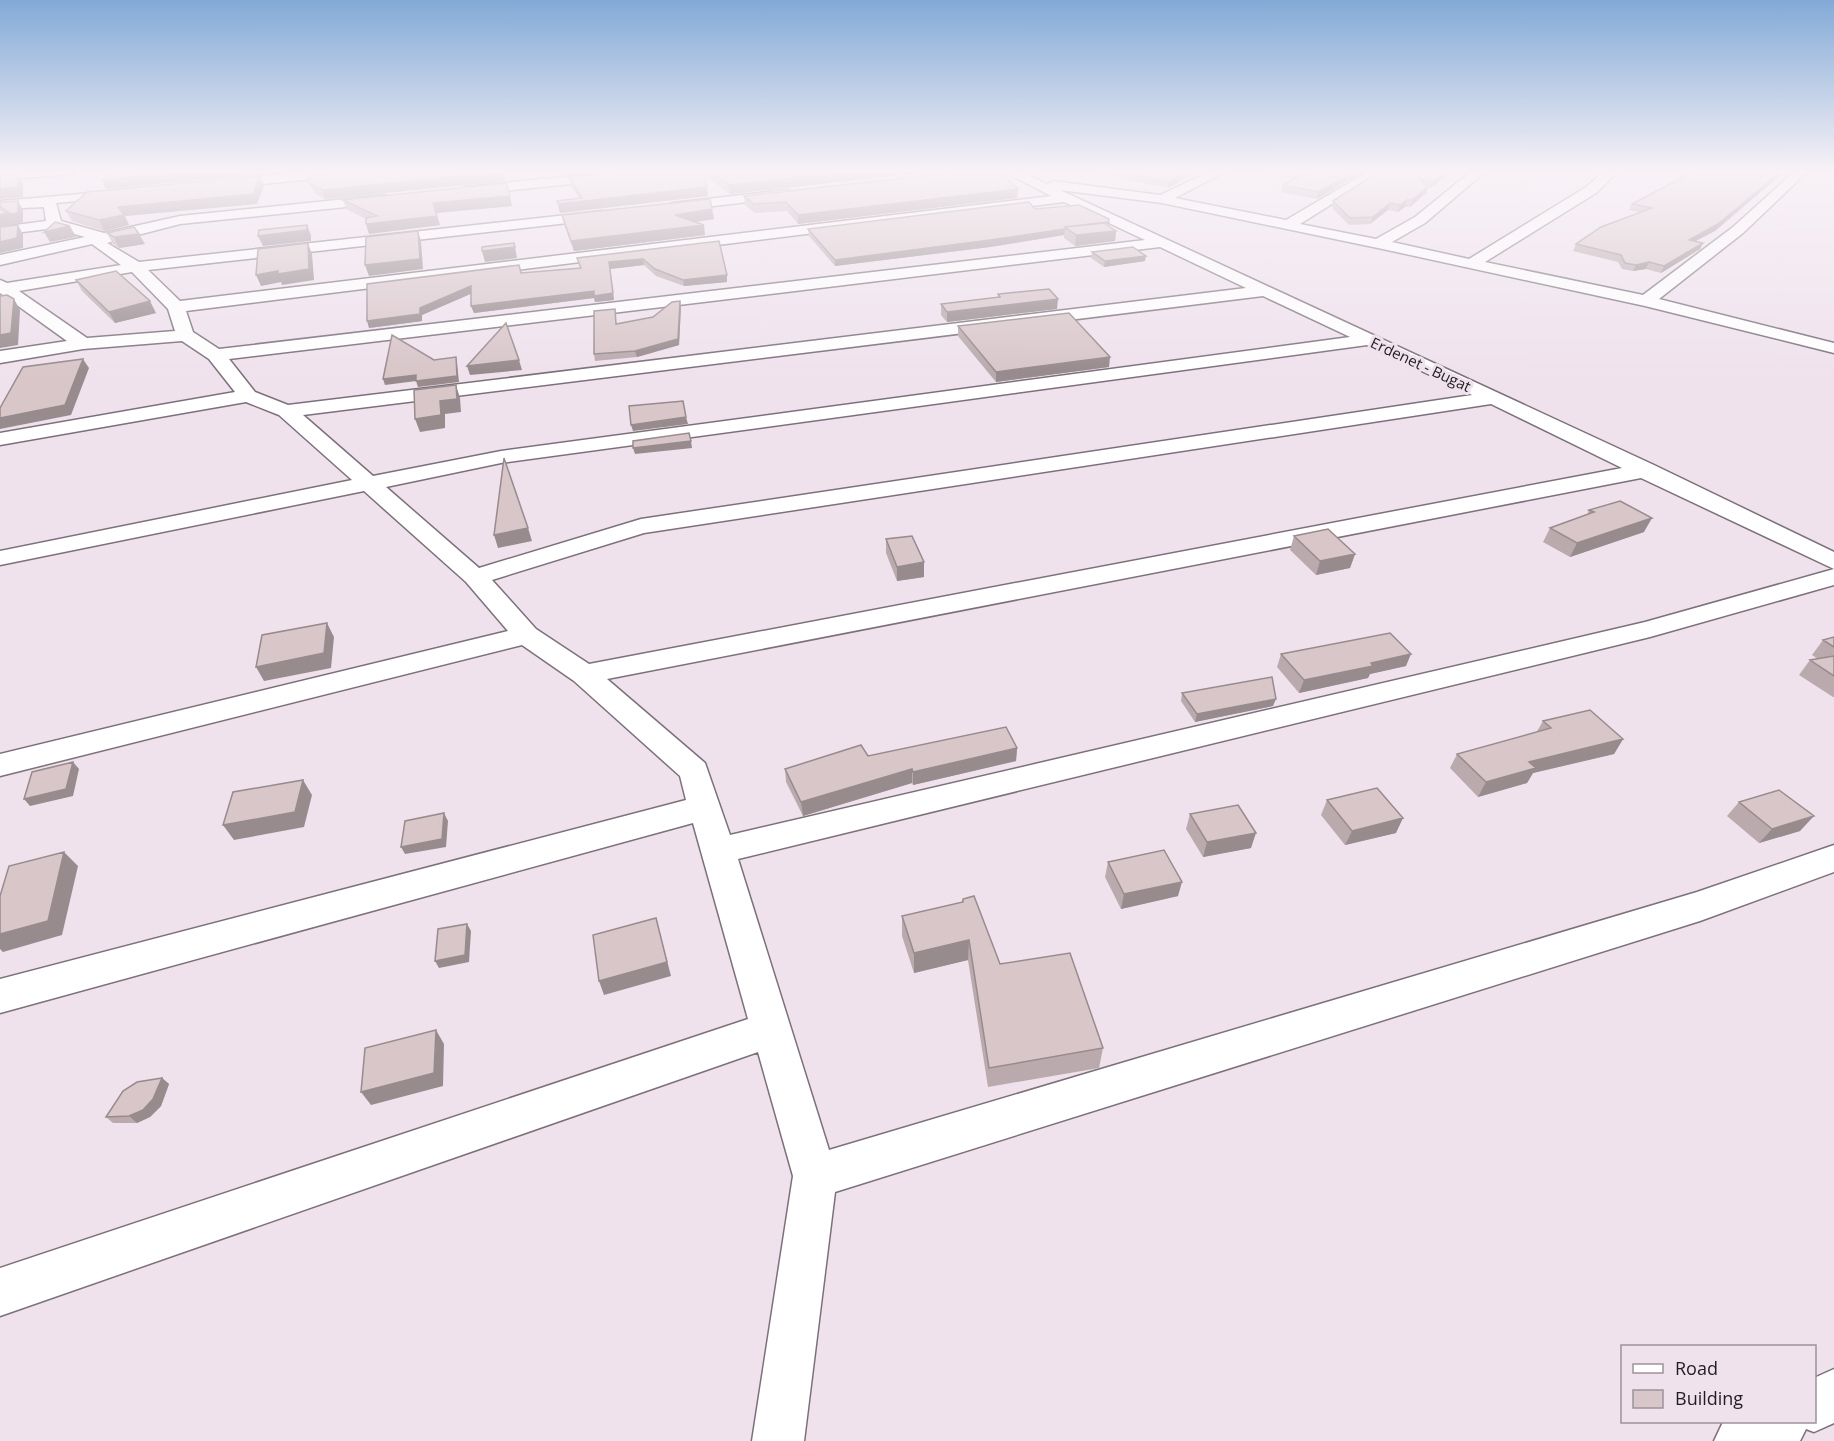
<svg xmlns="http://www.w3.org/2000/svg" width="1834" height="1441" font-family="'Open Sans',sans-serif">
<rect width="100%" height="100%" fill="#efe2ed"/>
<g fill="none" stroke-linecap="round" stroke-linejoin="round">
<defs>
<path id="minor" d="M26,170H79L73,174L0,180V172Z
M327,170H373L367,174L221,188L215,184L221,180Z
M631,170H674L668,174L465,195L458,191L465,187Z
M1001,170H1017L1047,184L1053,181L1160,195L1213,170H1229L1175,198L1286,220L1371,170H1386L1300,224L1376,239L1415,217L1473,170H1487L1425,223L1392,242L1469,259L1586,187L1606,170H1620L1596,193L1485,262L1643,295L1733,227L1796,170H1809L1743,233L1659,299L1834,343V353L1645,306L1378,248L1162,203L1060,190L1654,465L1834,552V585L1650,637L738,859L829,1150L1697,892L1834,845V872L1700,921L835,1192L804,1441H752L793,1176L758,1052L0,1316V1268L748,1019L693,823L0,1013V979L686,800L680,776L574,681L522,645L0,776V754L508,631L466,582L364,491L0,565V551L352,480L279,415L246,402L0,445V433L235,392L209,359L182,341L83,349L0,363V351L67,341L0,293V280L7,283L121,265L92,244L0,265V255L85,237L54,228L0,235V227L46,221L44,207L0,209V201L127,190V196L122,197L56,203L61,221L104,233L180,216L385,195L392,199L385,203L180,224L107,243L139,262L603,211L610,215L603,219L148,270L180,301L1051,196ZM1064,202L1145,240L219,349L193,332L186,311ZM1160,247L1246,288L288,405L255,392L229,359ZM132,272L168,309L175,331L87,338L19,291ZM1263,296L1350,337L501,451L373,476L303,415ZM1367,345L1472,395L641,519L479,568L386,487L501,463ZM1491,404L1622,468L589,664L536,629L492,580L644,533ZM1641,478L1834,569L1645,622L730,835L705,763L607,679Z
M785,190L790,191V197L672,211L665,207L672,203Z
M1834,1369V1423L1814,1432L1806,1429L1800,1441H1714L1723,1422H1814V1378Z"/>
</defs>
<use href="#minor" stroke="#7c717a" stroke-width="3"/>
<use href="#minor" fill="#fff" fill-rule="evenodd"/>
</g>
<path fill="#baaaad" d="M640,170H945L730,194L704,175L708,196L560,213L557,201L579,198L571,186L569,177Z
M1079,170H1200L1168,188Z
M1247,170H1366L1317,199L1281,192L1283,185L1294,179Z
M1382,170H1455L1430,188H1427L1426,193L1410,207H1405L1398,212L1388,210L1370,224L1349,225L1332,208L1333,201Z
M1697,170H1786L1715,231L1695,241L1703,243L1700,249L1661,273L1646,269L1633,271L1622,269L1618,262L1573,251L1576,244L1640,212L1629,210L1632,204Z
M306,173L505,181L325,199L314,193Z
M260,176L264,186L257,204L125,216L129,225L104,231L72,221L66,211Z
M1018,189L1017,198L798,224L787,211L755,213L745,205L744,196Z
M343,200L512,206L436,213L440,225L369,234L366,219L346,209Z
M0,202L23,210V222L0,227V214H4L0,210Z
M1035,209L1108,226L1116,231L1115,241L1075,246L1064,238V235L990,247L835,266L809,236L808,229Z
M562,215L714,219L694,222L705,235L574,251L564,225Z
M107,233L145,244L119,248L113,244Z
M719,241L727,282L684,286L656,276L644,265L610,269L614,300L595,302L594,298L474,313L471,306V293L422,315V321L369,328L521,273L580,268L577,258Z
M1092,252L1145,261L1104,267L1091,258Z
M76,280L156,313L115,323L82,291Z
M998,294L1057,309L947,322L941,315V304L998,297Z
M680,301L681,307L679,345L637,357L595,361L594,354L617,324L653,317Z
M958,326L1109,367L996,382L958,336Z
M1589,510L1644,532L1570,557L1543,542L1550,528L1587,515Z
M1294,536L1355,554L1350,568L1316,575L1290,550Z
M886,539L924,562V577L897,581L886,553Z
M1834,637V697H1833L1799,675L1810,660L1818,659L1812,655L1823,640Z
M1281,654L1406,666L1370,674L1368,678L1299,693L1277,667Z
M1182,693L1273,706L1195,722L1181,701Z
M1543,721L1623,739L1614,754L1533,773L1527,783L1478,797L1450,768L1457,754L1536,733Z
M1017,748L1016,761L913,785L912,783L803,816L786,782L785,769L868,756Z
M1327,800L1396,833L1345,845L1321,815Z
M1739,802L1800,831L1759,843L1727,816Z
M1190,814L1251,848L1203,857L1186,829Z
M1108,862L1178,896L1121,909L1105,877Z
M963,899L1000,964L1103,1048L1099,1068L988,1087L968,960L914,973L902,936V916L962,902Z
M162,1078L169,1084L161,1106L150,1117L137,1123H113L106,1117Z"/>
<path fill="#978b8d" d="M204,170H302L106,189L102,180Z
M563,170H609L564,175Z
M865,170H945L730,194L729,185Z
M1189,170H1200L1168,188L1169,182Z
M1357,170H1366L1317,199L1319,192Z
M1448,170H1455L1430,188L1432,182Z
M1783,170H1786L1715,231L1686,246L1689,240Z
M503,172L505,181L325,199L322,190Z
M18,175L23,184V197L0,199V189Z
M260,176L264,186L257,204L125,216L129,225L104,231L99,220L118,207Z
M707,187L708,196L560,213L558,204Z
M1428,187L1426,193L1410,207L1412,200Z
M1018,189L1017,198L798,224V215Z
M510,196L512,206L436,213L433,203Z
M1407,200L1405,207L1398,212L1400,205Z
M18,201L23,210V222L0,227V216L18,213Z
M1390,203L1388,210L1370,224L1373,217Z
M712,209L714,219L677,225L675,215Z
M437,216L440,225L369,234L366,224Z
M18,225L23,234V248L0,253V242Z
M307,225L311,235V241L263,246L258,236Z
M704,225L705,235L574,251L571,241Z
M70,226L76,237L50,242L44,232Z
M1065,229L1064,235L990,247L835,266V260Z
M418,231L421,241L423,269L369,276L365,265Z
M1116,231L1115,241L1075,246L1076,235Z
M139,234L145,244L119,248L114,237Z
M308,243L312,254L314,280L282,285L281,282L261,286L256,275Z
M1703,243L1700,249L1661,273L1664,266Z
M515,247L517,258L485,262L482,251Z
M1146,256L1145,261L1104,267L1105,261Z
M643,259L644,265L610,269L614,300L595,302L594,298L474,313L471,306L609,262Z
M1649,262L1646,269L1633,271L1636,265Z
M727,275V282L684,286L683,280Z
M471,286L473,293L422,315V321L369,328L367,321Z
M14,299L20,310L18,345L0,348V335Z
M1058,299L1057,309L947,322V312Z
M150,301L156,313L115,323L109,312Z
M680,301L681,307L679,345L637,357L635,351Z
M456,357L457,363L459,382L418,387L416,381L385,385L383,379Z
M1110,357L1109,367L996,382V372Z
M83,359L89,368L71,415L0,429V418Z
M519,360L522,370L470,375L467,366Z
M456,385L460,398L461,412L445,414V428L420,432L415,419L440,401Z
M686,417L688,424L633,431L631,425Z
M691,441L692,448L635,454L633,448Z
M1652,518L1644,532L1570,557L1577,543Z
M528,528L532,541L498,548L494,535Z
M1355,554L1350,568L1316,575L1320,561Z
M924,562V577L897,581V567Z
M327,623L334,637L331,668L264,681L256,667Z
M1411,654L1406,666L1370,674L1368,678L1299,693L1304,680L1371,663Z
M1276,699L1273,706L1195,722L1197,714Z
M1623,739L1614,754L1533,773L1527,783L1478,797L1486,782L1529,762Z
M1017,748L1016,761L913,785V772Z
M73,762L79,769L73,796L30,806L24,799Z
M912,769V783L803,816L801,802Z
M303,780L312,795L304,827L234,840L223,825Z
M444,813L448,821L446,847L405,854L401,847Z
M1814,816L1800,831L1759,843L1772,829Z
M1403,818L1396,833L1345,845L1352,831Z
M1256,833L1251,848L1203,857L1207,842Z
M64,852L78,866L62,935L3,952L0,949V934Z
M1182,882L1178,896L1121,909L1124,894Z
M656,918L671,976L604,995L599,981Z
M467,924L471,931L469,962L439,968L435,961Z
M969,940L968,960L914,973V953Z
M436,1030L444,1044L443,1086L371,1105L361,1092Z
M162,1078L169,1084L161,1106L150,1117L137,1123L129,1116Z"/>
<path fill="#d8c6c9" stroke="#978b8d" stroke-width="1.5" d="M112,170H204L102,180Z
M335,170H502L503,172L322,190L310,184L306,173Z
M640,170H703L707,187L558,204L557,201L582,198L569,177Z
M709,170H865L729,185Z
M975,170H998L1018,189L798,215L786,202L754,204L744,196Z
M1111,170H1189L1169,182Z
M1283,170H1357L1319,192L1283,185L1304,174Z
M1382,170H1448L1432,182L1420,179L1428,187L1412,200H1407L1400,205L1390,203L1373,217L1350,218L1333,201Z
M1697,170H1783L1718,224L1689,240L1703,243L1664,266L1649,262L1636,265L1625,263L1621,255L1576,244L1601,227L1652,208L1632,204Z
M0,172H14L18,175V187L0,189Z
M260,176L253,194L118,207L124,215L99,220L66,211L87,192Z
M506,183L510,196L433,203L437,216L366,224V218L377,216L343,200Z
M710,199L712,209L675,215L704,225L571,241L562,215Z
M18,201V213L0,216V214L9,213L0,206V202Z
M1029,202L1035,209L1079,205L1109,219V222L1065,227V229L990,240L835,260L808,229Z
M55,222L70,226L44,232Z
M1104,223L1116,231L1076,235L1065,227Z
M18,225L17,238L0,242V227Z
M307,225V230L258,236L259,230Z
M134,227L139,234L114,237L107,233Z
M418,231L420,259L365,265L366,237Z
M719,241L727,275L683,280L655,269L643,259L609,262L613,293L594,296V291L471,306V286L420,308V314L367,321V284L519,265L521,273L581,268L577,258Z
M308,243L309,269L278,274V271L256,275L258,249Z
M514,243L515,247L482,251V247Z
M1133,247L1146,256L1105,261L1092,252Z
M116,271L150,301L109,312L76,280Z
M1049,289L1058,299L947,312L941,304L1000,297L998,294Z
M7,295L14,299L11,333L0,335V296Z
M680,301L678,339L635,351L594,354V311L615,309L616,324L653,317L672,302Z
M1069,313L1110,357L996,372L958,326Z
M506,323L519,360L467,366Z
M392,335L434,360L456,357L457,376L416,381V375L383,379Z
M83,359L65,405L0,418V408L23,367Z
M456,385L457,399L440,401L441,415L415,419L414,390Z
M683,401L686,417L631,425L629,406Z
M689,433L691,441L633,448V441Z
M504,458L528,528L494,535Z
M1620,501L1652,518L1577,543L1550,528L1594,512L1589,510Z
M1328,529L1355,554L1320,561L1294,536Z
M912,536L924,562L897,567L886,539Z
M327,623L324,653L256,667L262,635Z
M1390,633L1411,654L1371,663L1373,666L1304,680L1281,654Z
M1834,637V647L1823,640Z
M1834,656V676L1810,660Z
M1272,677L1276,699L1197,714L1182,693Z
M1590,710L1623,739L1529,762L1536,768L1486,782L1457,754L1551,728L1543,721Z
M1006,727L1017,748L913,772L912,769L801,802L785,769L861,745L868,756Z
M73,762L66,789L24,799L32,772Z
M303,780L295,812L223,825L233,792Z
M1377,788L1403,818L1352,831L1327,800Z
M1779,790L1814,816L1772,829L1739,802Z
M1238,805L1256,833L1207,842L1190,814Z
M444,813L442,839L401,847L405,821Z
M1164,850L1182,882L1124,894L1108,862Z
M64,852L48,921L0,934V896L9,866Z
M974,896L1000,964L1070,953L1103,1048L989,1068L969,940L914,953L902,916L963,902V899Z
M656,918L667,962L599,981L593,935Z
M467,924L465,955L435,961L438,929Z
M436,1030L434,1073L361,1092L365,1048Z
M162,1078L153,1099L143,1110L129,1116L106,1117L123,1091L137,1082Z"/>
<linearGradient id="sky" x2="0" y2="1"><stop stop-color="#82aad6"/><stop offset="0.46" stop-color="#f8f2f7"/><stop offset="1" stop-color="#f8f2f7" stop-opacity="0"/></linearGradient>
<rect width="1834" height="372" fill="url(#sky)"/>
<g text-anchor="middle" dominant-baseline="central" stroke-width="6" stroke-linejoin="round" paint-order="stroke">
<g font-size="15" fill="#211d20" stroke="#efe2ed">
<text transform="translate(1421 364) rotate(25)">Erdenet - Bugat</text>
</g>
</g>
<rect x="1621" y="1345" width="195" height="78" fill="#efe2ed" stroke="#9d939b" stroke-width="1.5"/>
<rect x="1633" y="1364" width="30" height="9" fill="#ffffff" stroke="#9d939b" stroke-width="1.5"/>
<text x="1675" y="1375" font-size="18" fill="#211d20">Road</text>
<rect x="1633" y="1390" width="30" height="18" fill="#d8c6c9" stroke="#9d939b" stroke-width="1.5"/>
<text x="1675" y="1405" font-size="18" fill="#211d20">Building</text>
</svg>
